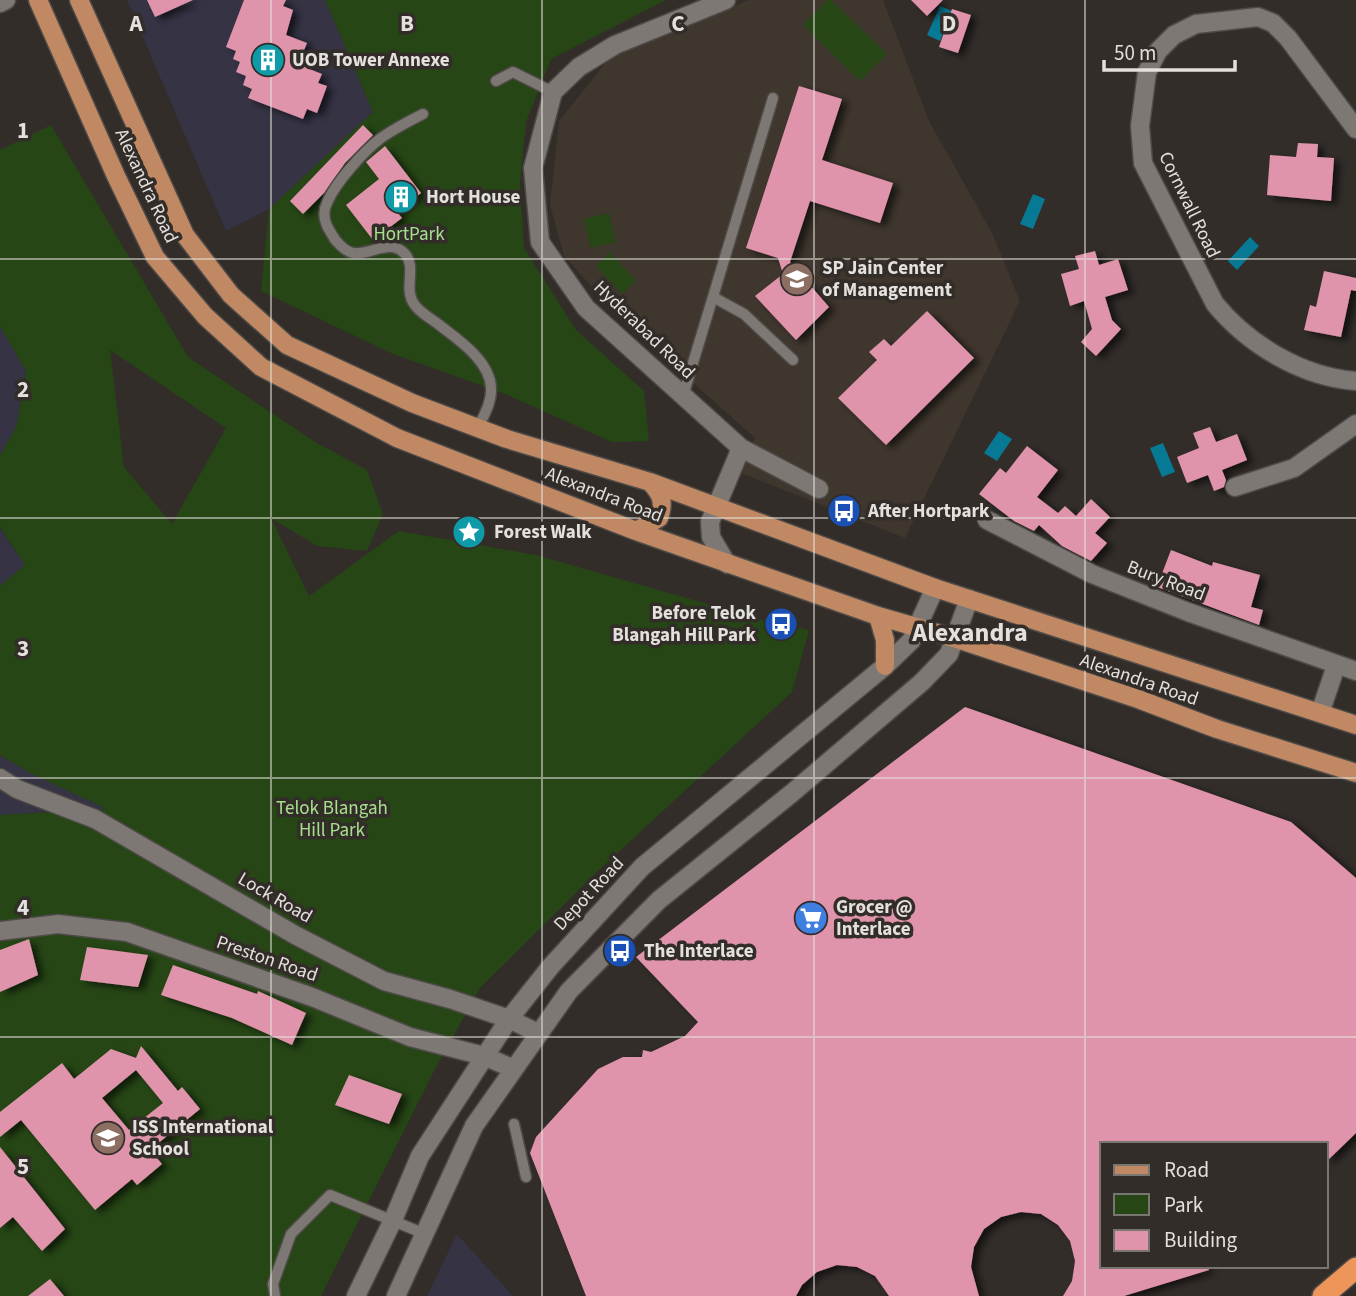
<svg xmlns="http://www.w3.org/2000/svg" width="1356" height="1296" font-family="'Source Sans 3',sans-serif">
<defs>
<filter id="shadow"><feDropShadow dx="6" dy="3.5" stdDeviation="3.5" flood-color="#0009"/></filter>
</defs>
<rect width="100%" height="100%" fill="#322d29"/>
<path fill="#353344" d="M127,0H325L373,112L269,209L226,231Z
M0,326L26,371L17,425L0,456Z
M0,528L25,565L0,586Z
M0,755L32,774L109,809L0,815Z
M457,1234L513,1296H427Z"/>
<path fill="#3f362e" d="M749,0H883L929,121L992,233L1020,301L905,538L739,472L755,438L618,316L564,256L550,205L559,121L612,55Z"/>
<path fill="#264615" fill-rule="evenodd" d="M325,0H666L551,59L526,122L520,183L524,248L576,330L644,391L649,441L612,442L503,393L393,354L261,291L269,209L373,112Z
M827,0H831L887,54L860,81L803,25Z
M51,125L188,357L315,442L367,470L383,514L367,551L317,546L271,518L309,596L399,531L536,555L767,621L809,630L792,692L599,870L480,988L434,1071L321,1296H0V815L107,809L32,774L0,755V586L25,565L0,527V456L17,425L26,371L0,326V150ZM110,350L226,428L172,524L124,467Z
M609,213L616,242L591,248L584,219Z
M610,252L636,281L622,294L596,266Z"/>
<path fill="#087994" d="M940,6L952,11L940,41L927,35Z
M1033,194L1045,199L1033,229L1020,224Z
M1250,237L1259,246L1237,270L1228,261Z
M999,431L1012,439L997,461L984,453Z
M1163,443L1175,472L1162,477L1150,448Z"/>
<path fill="#e094ab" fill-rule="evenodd" filter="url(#shadow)" d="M147,0H193L155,17Z
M244,0H286L283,6L293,10L286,35L307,43L299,62L308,65L307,68L322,74L318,83L327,86L317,113L307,109L303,119L248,98L252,89L243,85L246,76L236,72L240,62L233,59L236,51L226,47Z
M911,0H943L927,16Z
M952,9L971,15L958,53L939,47Z
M799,86L842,99L822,160L893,183L880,223L810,201L790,262L829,307L796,340L755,296L783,274L778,258L746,248Z
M363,125L373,135L345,163L324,193L303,214L290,201Z
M1298,143L1318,144L1317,157L1334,158L1331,201L1267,195L1270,155L1296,157Z
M385,146L421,193L397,212L402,218L373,240L346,205L379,179L366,162Z
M1095,251L1099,265L1118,259L1128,290L1105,297L1112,320L1121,329L1096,356L1081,342L1092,329L1084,301L1070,306L1061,274L1079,269L1075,256Z
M1324,271L1356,278V291L1351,290L1341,337L1304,330L1310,305L1316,307Z
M927,311L974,358L886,445L838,398L877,360L869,352L884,339L891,346Z
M1210,427L1216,442L1237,434L1247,460L1222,470L1226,480L1224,487L1214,491L1208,475L1187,483L1177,457L1199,448L1193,433Z
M1027,446L1058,470L1037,497L1058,513L1065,506L1076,516L1091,499L1110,517L1095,533L1107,543L1091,561L1062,546L1039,525L1034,531L1014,521L979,494L1000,468L1006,473Z
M1171,550L1212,566L1213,562L1260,575L1251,607L1263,610L1259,625L1149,584L1153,572L1161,576Z
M965,707L1291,822L1356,878V1133L1326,1162V1144H1102V1266H1208L1209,1270L1124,1296H1063L1072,1281L1075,1261L1070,1241L1058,1225L1041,1214L1021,1212L1001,1217L984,1229L974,1247L971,1267L979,1296H889L875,1276L857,1267L837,1265L817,1272L802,1285L796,1296H586L530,1153L536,1137L598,1069L623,1057H642L643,1050L651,1052L685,1036L698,1022L636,957Z
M29,939L38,975L0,992V950Z
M87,947L148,955L138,987L80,980Z
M173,965L257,994L258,991L306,1013L292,1045L232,1018L161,995Z
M141,1046L178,1091L182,1087L200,1109L150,1150L162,1164L137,1185L132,1179L95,1210L21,1120L0,1137V1112L62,1063L74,1079L111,1049L136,1058ZM136,1070L163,1103L129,1130L102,1098Z
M349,1075L402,1094L389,1124L335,1105Z
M0,1147L65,1229L42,1251L13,1217L0,1228Z
M50,1279L64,1296H28Z"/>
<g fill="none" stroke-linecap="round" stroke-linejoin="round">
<defs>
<path id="lane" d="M496,81L513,72L553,92
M423,114C409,121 394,129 381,138C364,151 335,183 327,203C322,213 325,224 331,233C335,241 345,252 354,253C371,255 391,238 405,254C417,267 403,288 414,304C419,312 430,318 438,324C457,339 490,360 491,388C492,402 484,415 478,428
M713,297L744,314L793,360
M683,396L773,98
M514,1124L526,1177
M275,1296L273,1284L291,1234L330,1195L425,1234"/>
<path id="street" d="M726,0L615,45L579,67L553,92L533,168L540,242L586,308L741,448L819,489
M0,3L6,0
M1356,129L1288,38L1273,23L1258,17L1196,24L1174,35L1158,51L1147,72L1140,126L1143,163L1215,304C1249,345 1302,377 1356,381
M1235,487L1294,468L1356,424
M987,520L1092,574L1188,612L1356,671
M727,564L711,537L710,522L741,448
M1320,713L1336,666
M0,778L17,789L95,819L295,935L384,981L450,999L509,1019L538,1033
M0,931L58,924L127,932L312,997L410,1037L484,1056L514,1069
M356,1296L393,1220L420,1156L509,1019L551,966L642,867L885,666L911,641L935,588
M396,1296L474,1126L569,991L659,900L792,793L922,682L949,654L969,599"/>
<path id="primary" d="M38,0L116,176L155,257L205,316L261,367L397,438L636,531L878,616L954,638L1138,699L1217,729L1356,773
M79,0L185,235L231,295L287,345L412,403L507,439L650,482L935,588L1356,725
M636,531L659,518C665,501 661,494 650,482
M878,616L885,640V666"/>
<path id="highway" d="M1323,1296L1356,1268"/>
</defs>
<use href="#lane" stroke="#4e4a47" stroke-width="13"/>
<use href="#street" stroke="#4e4a47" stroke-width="21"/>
<use href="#primary" stroke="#4e4a47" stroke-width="21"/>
<use href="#highway" stroke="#4e4a47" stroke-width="24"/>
<use href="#lane" stroke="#7d7873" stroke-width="10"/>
<use href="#street" stroke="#7d7873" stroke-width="18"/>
<use href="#primary" stroke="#c18963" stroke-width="18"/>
<use href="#highway" stroke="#ee9559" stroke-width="21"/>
</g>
<path fill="none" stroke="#e3e0dd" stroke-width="2" stroke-opacity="0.55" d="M271,0V1296M542,0V1296M814,0V1296M1085,0V1296M0,259H1356M0,518H1356M0,778H1356M0,1037H1356"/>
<defs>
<symbol id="building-disc" viewBox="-11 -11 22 22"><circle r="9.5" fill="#0f9aa8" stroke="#322d29"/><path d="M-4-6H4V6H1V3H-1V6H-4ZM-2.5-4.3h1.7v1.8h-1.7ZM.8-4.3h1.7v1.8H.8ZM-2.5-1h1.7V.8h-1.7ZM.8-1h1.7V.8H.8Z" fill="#fff"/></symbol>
<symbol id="school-disc" viewBox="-11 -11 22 22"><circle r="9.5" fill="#8d6e63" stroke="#322d29"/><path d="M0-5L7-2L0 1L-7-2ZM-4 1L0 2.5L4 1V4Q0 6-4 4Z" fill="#fff"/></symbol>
<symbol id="bus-disc" viewBox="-11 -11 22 22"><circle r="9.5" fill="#1a4fb4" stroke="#322d29"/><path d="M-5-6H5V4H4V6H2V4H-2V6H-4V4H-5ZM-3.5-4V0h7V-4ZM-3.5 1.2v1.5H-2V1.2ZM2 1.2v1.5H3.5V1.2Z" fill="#fff"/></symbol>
<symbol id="sight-disc" viewBox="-11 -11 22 22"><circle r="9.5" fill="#0f9aa8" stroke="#322d29"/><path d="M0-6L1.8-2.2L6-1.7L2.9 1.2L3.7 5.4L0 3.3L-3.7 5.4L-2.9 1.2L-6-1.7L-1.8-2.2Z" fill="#fff"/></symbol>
<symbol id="supermarket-disc" viewBox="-11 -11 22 22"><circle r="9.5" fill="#3f7fe0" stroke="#322d29"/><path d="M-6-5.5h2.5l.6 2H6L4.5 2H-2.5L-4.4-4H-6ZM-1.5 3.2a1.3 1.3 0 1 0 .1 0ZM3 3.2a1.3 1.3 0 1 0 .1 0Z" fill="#fff"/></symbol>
</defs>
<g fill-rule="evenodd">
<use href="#building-disc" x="249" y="41" width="38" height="38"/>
<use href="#building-disc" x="382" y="178" width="38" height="38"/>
<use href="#school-disc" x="778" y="260" width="38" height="38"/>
<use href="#bus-disc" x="825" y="492" width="38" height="38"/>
<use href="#sight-disc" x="450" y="513" width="38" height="38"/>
<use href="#bus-disc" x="762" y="605" width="38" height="38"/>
<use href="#supermarket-disc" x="792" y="899" width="38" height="38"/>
<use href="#bus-disc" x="601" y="932" width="38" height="38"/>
<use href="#school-disc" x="89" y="1119" width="38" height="38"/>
</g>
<g text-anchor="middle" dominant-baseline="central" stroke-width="7" stroke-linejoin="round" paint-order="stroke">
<g font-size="19" font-weight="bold" fill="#e3e0dd" stroke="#322d29" text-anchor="start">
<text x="292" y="60">UOB Tower Annexe</text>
<text x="426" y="197">Hort House</text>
<text x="822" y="268">SP Jain Center<tspan x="822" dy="22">of Management</tspan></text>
<text x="868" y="511">After Hortpark</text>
<text x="494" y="532">Forest Walk</text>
<text x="756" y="613" text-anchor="end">Before Telok<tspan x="756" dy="22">Blangah Hill Park</tspan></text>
<text x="836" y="907">Grocer @<tspan x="836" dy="22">Interlace</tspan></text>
<text x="644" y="951">The Interlace</text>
<text x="132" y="1127">ISS International<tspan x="132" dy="22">School</tspan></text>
</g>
<g font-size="19" fill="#e3e0dd" stroke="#322d29">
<text transform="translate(146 186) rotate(65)">Alexandra Road</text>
<text transform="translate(1189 205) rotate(64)">Cornwall Road</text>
<text transform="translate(644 330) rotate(44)">Hyderabad Road</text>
<text transform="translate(604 495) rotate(21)">Alexandra Road</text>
<text transform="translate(1166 581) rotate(21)">Bury Road</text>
<text transform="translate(1139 680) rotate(19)">Alexandra Road</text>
<text transform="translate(589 894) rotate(-47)">Depot Road</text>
<text transform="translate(275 898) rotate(30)">Lock Road</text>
<text transform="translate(267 959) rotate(19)">Preston Road</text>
</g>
<g font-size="19" fill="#a6e08c" stroke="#322d29">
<text x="409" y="234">HortPark</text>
<text x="332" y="808">Telok Blangah<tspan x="332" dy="22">Hill Park</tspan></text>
</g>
<g font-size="26" font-weight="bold" fill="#e3e0dd" stroke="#322d29">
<text x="970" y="632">Alexandra</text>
</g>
</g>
<g font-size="23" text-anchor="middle" font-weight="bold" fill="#e3e0dd" stroke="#322d29" stroke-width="7" stroke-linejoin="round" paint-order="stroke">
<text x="136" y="31">A</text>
<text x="407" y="31">B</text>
<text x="678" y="31">C</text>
<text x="949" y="31">D</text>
<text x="23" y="138">1</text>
<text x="23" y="397">2</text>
<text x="23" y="656">3</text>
<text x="23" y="915">4</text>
<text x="23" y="1174">5</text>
</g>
<rect x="1100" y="1142" width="228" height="126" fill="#322d29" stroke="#797571" stroke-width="2"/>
<rect x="1114" y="1165" width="35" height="10" fill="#c18963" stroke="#797571" stroke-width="2"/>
<text x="1164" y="1177" font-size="21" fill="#e3e0dd">Road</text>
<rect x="1114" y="1194" width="35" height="21" fill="#264615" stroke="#797571" stroke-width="2"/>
<text x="1164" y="1212" font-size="21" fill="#e3e0dd">Park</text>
<rect x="1114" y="1230" width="35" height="21" fill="#e094ab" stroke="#797571" stroke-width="2"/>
<text x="1164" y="1247" font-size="21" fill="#e3e0dd">Building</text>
<path d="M1104 60v10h131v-10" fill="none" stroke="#e3e0dd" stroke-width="3.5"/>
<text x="1114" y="60" font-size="21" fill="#e3e0dd" stroke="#322d29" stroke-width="5" paint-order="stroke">50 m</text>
</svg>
